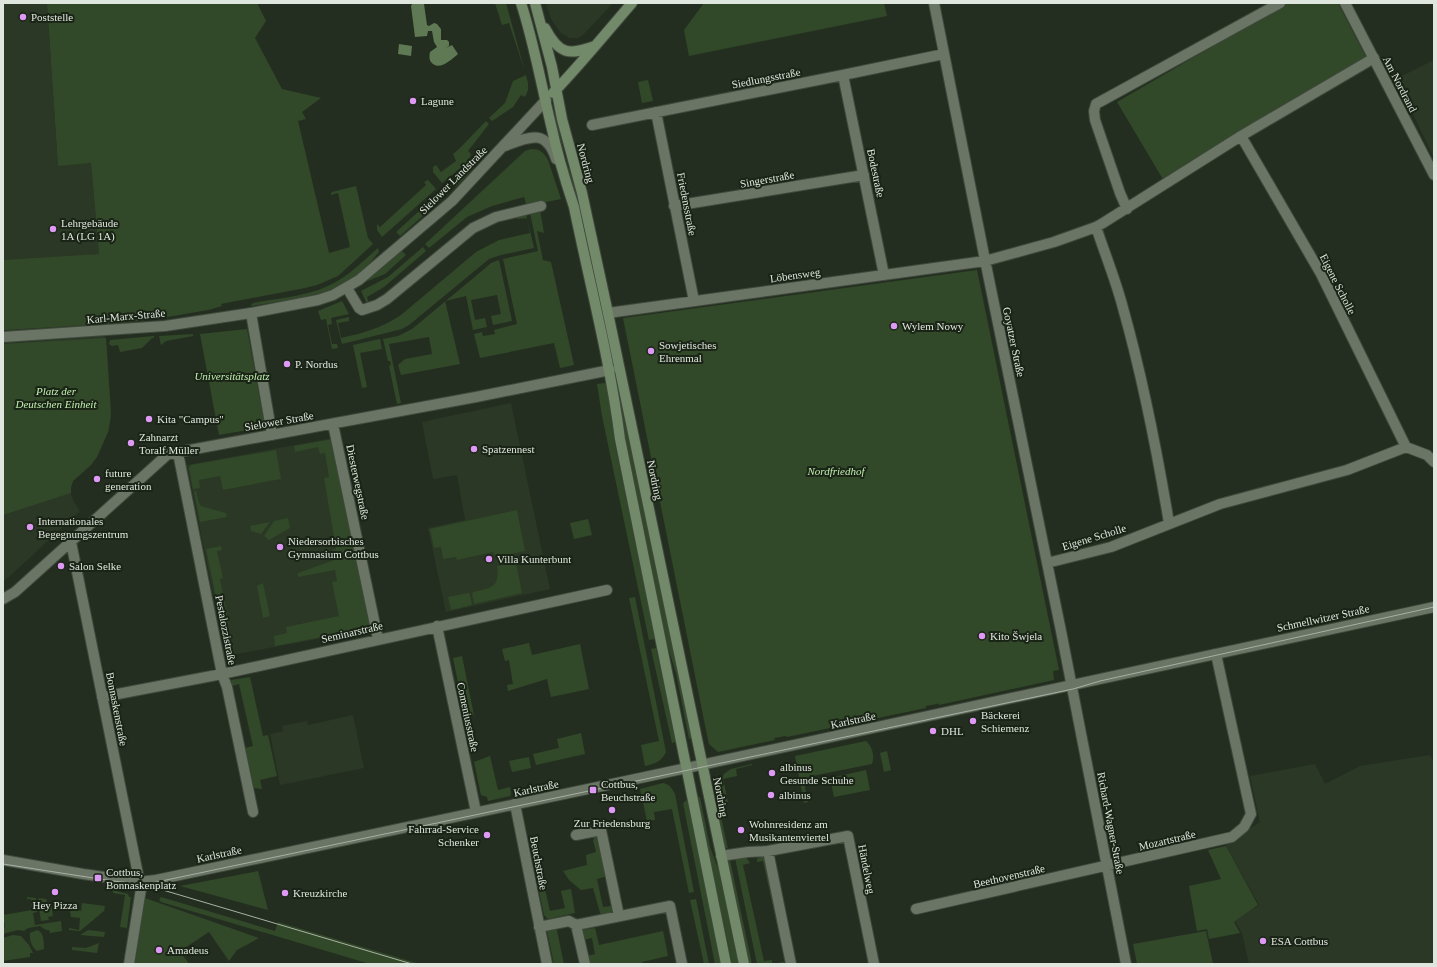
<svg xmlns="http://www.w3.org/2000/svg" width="1437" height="967" font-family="Georgia,serif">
<rect width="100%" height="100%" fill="#242e20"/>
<path fill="#2a3825" d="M3,3H47L58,165L91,163L99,254L88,255L96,325L106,338L111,413L108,432L97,457L91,465L73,481L71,487V493L74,502L80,511L9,577L3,581Z
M546,3H613L583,35L578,38H569L560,32L551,19Z
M1434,60V158L1396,79Z
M511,403L550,589L446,612L428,528L465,520L457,475L433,479L422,422Z
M333,438L371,629L226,656L187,465Z
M353,715L364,768L280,785L270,734L283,731L282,726L307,721L308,725Z
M1430,755L1434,763V964H1249L1242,933L1235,921L1259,905L1225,844L1260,822L1250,776L1315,764L1325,784L1360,766Z"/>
<path fill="#314928" d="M47,3H257L266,21L255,38L282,89L321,98L302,112L306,119L298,121L329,253L350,247L338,193L331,195V193L332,192L356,186L368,238L373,244L338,276L317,285L305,288L221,304L222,306L208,310L162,318L121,323L3,330V260L99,254L91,163L58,166Z
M495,3H506L528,83V90L525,97L521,95L513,107L492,121L489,118L505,103L513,81L526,75L509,23L502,25Z
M704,3H884L887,16L689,56L684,30Z
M1287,3H1338L1366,57L1164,181L1117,102Z
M648,80L653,101L642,103L638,82Z
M486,121L489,124L468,151L471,154L468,162L442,183L433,172V167L436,165L441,172L456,161L453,154L459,149Z
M558,124L565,158L579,197L611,343L608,344L555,126Z
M531,149C539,149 544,152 548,160L561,199L541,203L538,202L526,204L524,197L492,206L467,217L429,248L425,244L525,151Z
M477,155L479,156C474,171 467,176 455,187H447L472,166Z
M428,180L436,189L382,237L377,230V224L380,227L426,185L424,182Z
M439,193L442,199L400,236L396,232Z
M540,210L544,233L537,231L543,260L551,262L574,365L560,368L554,343L480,358L474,334L482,332L483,336L495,334L494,330L517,324L503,259L538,251L530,213Z
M526,214L534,248L501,255L489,259L409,325L402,329L342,344L336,320L349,317V321L338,323L341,338C364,333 381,328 401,315L476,252L499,240L530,233L527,218L517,219V216Z
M423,247L426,251L384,287L367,297L369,303L366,302L361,291L388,277Z
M378,248L379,252C373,259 367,267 360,273C331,297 287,300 251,306L253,303C279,298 311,296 334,283C351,274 364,260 378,248Z
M402,251L406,255L385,274L365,282Z
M499,260L512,321L493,325L491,316L501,314L497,295L471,300L475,320L485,318L487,327L473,330L466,296L445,301L460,364L401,375L398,365L405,359L432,354L429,337L389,344L401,403L397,404L389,366L391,365L390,361H388L383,339L398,336L412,329L483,270L491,263Z
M977,270L1059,670L1053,671L1054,680L939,705L938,703L937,704L926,706V708L787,737L786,736L774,738L775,740L718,752L709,744L707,735L623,318Z
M342,301L349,314L331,318L332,324L328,325L332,344H337L338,348L332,349L326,319L321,320L318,311Z
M247,329L265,427L219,435L200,334Z
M193,334V336L166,341L161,345L159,336Z
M154,336V338H152L142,348L120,352L118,345L112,346L109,344L110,340Z
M106,338L111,414L110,422L108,432L97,457L91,465L73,481L71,487V493L3,515V344Z
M380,339L382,349L360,353L367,387L362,388L353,345Z
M613,351L693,738L689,739L676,673L663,631L624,443L610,352Z
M605,383L608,387L615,444L655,639L649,640L602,416L597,384Z
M333,439L370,628L275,646L274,636L287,633L286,627L339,616L332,582L337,581L335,570L298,577V573L334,560L332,550L336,549L324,478L329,477L325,453L320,454L318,447L295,452L294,446Z
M276,450L281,479L223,490L220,476L199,480L200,488L193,489L189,468L191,465Z
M194,491H196L199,503L201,506L226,513L227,517L200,522Z
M517,510L525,551L495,557L493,552L457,560L456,557L443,559L441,547L434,548L430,529Z
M288,518L290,528L269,540L264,536L274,521Z
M588,519L592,535L574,539L570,523Z
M270,522L261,534L251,531L250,526Z
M221,546L222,550L217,551L223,578L220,579L229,624L222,626L206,549Z
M516,562L522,593L474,604L472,594L473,592C492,588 500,587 497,566Z
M263,583L270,616L263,618L257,586Z
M468,593L470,594L472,605L451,610L448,597Z
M635,597L666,752C662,761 655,764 645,766L641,745L659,741L629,598Z
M529,643L532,655L580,644L589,689L551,697L547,679L508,691L507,685L513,684L509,660L505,661L502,649Z
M656,648L676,742L672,743L651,649Z
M462,656L474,715L465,717L453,658Z
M250,677L263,736L268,735L277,776L260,780L262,789L254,788L245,748L253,746L239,684L232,686L231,680Z
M581,733L585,754L536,765L533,754L559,748L557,739Z
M866,741C872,746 875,756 872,764L812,776L813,780L804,782L808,802L804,803L795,756Z
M887,751L891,770L884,772L880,753Z
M490,756L498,790L510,787L511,794L510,796L488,801L487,797L481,795L474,762Z
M529,757L531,768L512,772L509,761Z
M752,764V765L736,769L737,776L723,779L728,802H723L719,785L724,774L731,769Z
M866,770L870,790L834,797L830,778Z
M663,783C669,784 672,788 675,794L694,892L689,893L672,809L654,812L655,820L647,821L640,789Z
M713,794H716L728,849L724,846Z
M697,797H700L710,847L720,874L739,964H732L731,958Z
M687,800L688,802L721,964H715L683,803Z
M596,836L600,838L608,876L597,879L603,907L611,906L613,912L609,914L601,916L593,888L581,890L569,880L563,871L587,865L586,855L596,852L593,840Z
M1226,846L1258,905L1234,922L1240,933L1209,939L1207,929L1197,931L1189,886L1221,879L1208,850Z
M763,856L767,857L785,958L783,964H778V963L785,961L763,861L757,862V859Z
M741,857H746L750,863L743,865L764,961L772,960V964H757L735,858Z
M730,860L752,964H749L727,863Z
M258,871L268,910L180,886Z
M537,881H543L550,911L565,908L561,891L571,889L575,913L548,919L544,915Z
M113,890L128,894L129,897H131L127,928L120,927L125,895L113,893Z
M27,897L36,898L37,912L33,913L35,925L61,921L62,931L50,933L49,930H46L40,926L28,928L24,931L18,930L3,934V928L5,927L3,915L32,910L31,899H27Z
M161,897L275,931L278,922L420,964H370L161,902L159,900Z
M39,898L46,899L47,902H51L53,916L48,917L49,920L41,921L38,901Z
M145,898L259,938L237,950L229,961L209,932L180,951L189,964H135Z
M696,899L709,964H704L690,900Z
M82,903L105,906L104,911L80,931L69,930V928L79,930L80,918L71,917L69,904L78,905V910L81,911Z
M556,926L564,964H554L547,931L549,928Z
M595,928L599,945L663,931L668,956L642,962L643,964H589L587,956L595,954L592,938L583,940L581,930Z
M37,930C44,932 44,942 44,949L37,951C32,948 29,939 30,933Z
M88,930L105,932L104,937L80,935Z
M1206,931L1213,964H1137L1133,944Z
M13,935L21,936L29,945L33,953H30V957L3,961V938Z
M99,943L97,953L72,950V947L86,948Z"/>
<path fill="#5e7953" d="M422,3L424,4L427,25L429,26L434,23L437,24L441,29V40H447L449,42V46L446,48L452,45L458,54C452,59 441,70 433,64C429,61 429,57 430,52L437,47L434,42L432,31H428L427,36L415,37L411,6L412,4Z
M399,44L412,46L411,56L398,54Z"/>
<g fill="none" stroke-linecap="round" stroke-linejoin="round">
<defs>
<path id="minor" d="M934,3L984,255L1061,631L1126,964
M843,75L884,275
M656,112L694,301
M592,125L843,75L944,54
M1241,136L1321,274L1406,447
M674,206L864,175
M1127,209L1120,193L1095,120L1094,111L1096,104L1280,3
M1096,227C1105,254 1116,281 1123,308C1143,379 1157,451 1169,523
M347,288L359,308L362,310L377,305L387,299L473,228L496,217L541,206
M251,313L272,435
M608,313L985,261L1054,242L1096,227L1103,223L1241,136L1374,58
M333,424L378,639
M178,453L222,674L227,687L253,812
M71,542L141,889L129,964
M1047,563L1111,547L1220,504L1347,470L1406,447L1427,455L1434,462
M3,599L15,592L168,454L476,397L610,370
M437,626L476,812
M102,697L222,674L607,590
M515,804L547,964
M576,835L601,830L619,916
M768,851L791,964
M721,856L748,852L768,851L848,836L874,964
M916,909L1232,837L1244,827L1251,814L1216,654
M576,925L585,964
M539,927L569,921L576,925L670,906L682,964"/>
<path id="tertiary" d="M1345,3L1434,175
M505,146C529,137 546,128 556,159
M3,337L165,326L251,313L318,300L333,295L359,280L452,201L546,100
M3,860L83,874L139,882L156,880L645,777L1434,607"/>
<path id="secondary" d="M521,3C534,43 541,84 551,125C557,153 565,180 574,207C590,285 610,360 620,439L726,964
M535,3L552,67L562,119L582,193L608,313L744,964
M545,28C559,54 568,56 595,46
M553,93C581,64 606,33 632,3"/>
</defs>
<use href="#minor" stroke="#3f483c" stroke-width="12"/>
<use href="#tertiary" stroke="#3f483c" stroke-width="12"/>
<use href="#secondary" stroke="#3f483c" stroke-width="12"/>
<use href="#minor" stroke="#6a7565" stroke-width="10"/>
<use href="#tertiary" stroke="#6a7565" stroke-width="10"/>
<use href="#secondary" stroke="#738a6a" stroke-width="10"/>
<path stroke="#a8b0a5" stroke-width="1" d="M3,864L113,881L131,883H152L1073,689L1100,681L1434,607
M146,885L412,964"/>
</g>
<g fill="#dd99f4" stroke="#1a2416" stroke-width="1.5">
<circle cx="23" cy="17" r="4"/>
<circle cx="413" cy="101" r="4"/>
<circle cx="53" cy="229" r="4"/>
<circle cx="894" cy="326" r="4"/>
<circle cx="651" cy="351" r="4"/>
<circle cx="287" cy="364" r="4"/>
<circle cx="149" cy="419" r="4"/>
<circle cx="131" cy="443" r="4"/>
<circle cx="474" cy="449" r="4"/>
<circle cx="97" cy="479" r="4"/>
<circle cx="30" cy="527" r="4"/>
<circle cx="280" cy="547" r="4"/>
<circle cx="489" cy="559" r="4"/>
<circle cx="61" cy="566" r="4"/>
<circle cx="982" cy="636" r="4"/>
<circle cx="973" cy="721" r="4"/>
<circle cx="933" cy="731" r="4"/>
<circle cx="772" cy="773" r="4"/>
<rect x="589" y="786" width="8" height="8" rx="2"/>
<circle cx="771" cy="795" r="4"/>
<circle cx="612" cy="810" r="4"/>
<circle cx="741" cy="830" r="4"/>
<circle cx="487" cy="835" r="4"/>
<rect x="94" y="874" width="8" height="8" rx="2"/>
<circle cx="55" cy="892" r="4"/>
<circle cx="285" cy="893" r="4"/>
<circle cx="1263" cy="941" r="4"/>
<circle cx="159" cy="950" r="4"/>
</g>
<g text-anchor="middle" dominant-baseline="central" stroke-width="4" stroke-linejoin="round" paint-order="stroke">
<g font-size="11" fill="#dfe6dd" stroke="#1a2416" text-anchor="start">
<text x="31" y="17">Poststelle</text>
<text x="421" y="101">Lagune</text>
<text x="61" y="223">Lehrgebäude<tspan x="61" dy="13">1A (LG 1A)</tspan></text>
<text x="902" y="326">Wylem Nowy</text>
<text x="659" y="345">Sowjetisches<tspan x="659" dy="13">Ehrenmal</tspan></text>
<text x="295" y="364">P. Nordus</text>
<text x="157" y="419">Kita "Campus"</text>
<text x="139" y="437">Zahnarzt<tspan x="139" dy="13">Toralf Müller</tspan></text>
<text x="482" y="449">Spatzennest</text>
<text x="105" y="473">future<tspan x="105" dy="13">generation</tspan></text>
<text x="38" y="521">Internationales<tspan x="38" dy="13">Begegnungszentrum</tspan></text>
<text x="288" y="541">Niedersorbisches<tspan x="288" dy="13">Gymnasium Cottbus</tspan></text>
<text x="497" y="559">Villa Kunterbunt</text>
<text x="69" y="566">Salon Selke</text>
<text x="990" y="636">Kito Šwjela</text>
<text x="981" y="715">Bäckerei<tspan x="981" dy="13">Schiemenz</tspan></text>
<text x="941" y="731">DHL</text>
<text x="780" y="767">albinus<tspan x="780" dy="13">Gesunde Schuhe</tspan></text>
<text x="601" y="784">Cottbus,<tspan x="601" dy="13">Beuchstraße</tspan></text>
<text x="779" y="795">albinus</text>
<text x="612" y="823" text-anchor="middle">Zur Friedensburg</text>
<text x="749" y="824">Wohnresidenz am<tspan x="749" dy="13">Musikantenviertel</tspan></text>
<text x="479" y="829" text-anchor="end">Fahrrad-Service<tspan x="479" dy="13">Schenker</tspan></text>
<text x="106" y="872">Cottbus,<tspan x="106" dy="13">Bonnaskenplatz</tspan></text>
<text x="293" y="893">Kreuzkirche</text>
<text x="55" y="905" text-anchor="middle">Hey Pizza</text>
<text x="1271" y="941">ESA Cottbus</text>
<text x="167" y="950">Amadeus</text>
</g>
<g font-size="11" fill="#dfe6dd" stroke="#1a2416">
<text transform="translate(766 78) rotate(-11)">Siedlungsstraße</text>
<text transform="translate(1400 84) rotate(63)">Am Nordrand</text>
<text transform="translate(586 163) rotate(75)">Nordring</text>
<text transform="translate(876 173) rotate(78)">Bodestraße</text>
<text transform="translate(767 179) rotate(-10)">Singerstraße</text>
<text transform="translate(453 180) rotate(-45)">Sielower Landstraße</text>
<text transform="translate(687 204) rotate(79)">Friedensstraße</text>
<text transform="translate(795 275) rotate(-8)">Löbensweg</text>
<text transform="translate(1338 284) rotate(63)">Eigene Scholle</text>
<text transform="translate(126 316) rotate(-5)">Karl-Marx-Straße</text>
<text transform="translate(1014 342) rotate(78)">Goyatzer Straße</text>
<text transform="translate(279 421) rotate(-10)">Sielower Straße</text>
<text transform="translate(655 480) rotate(78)">Nordring</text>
<text transform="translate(358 482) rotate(78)">Diesterwegstraße</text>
<text transform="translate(1094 537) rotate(-17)">Eigene Scholle</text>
<text transform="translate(1323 618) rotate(-12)">Schmellwitzer Straße</text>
<text transform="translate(226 630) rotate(79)">Pestalozzistraße</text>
<text transform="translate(352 632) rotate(-13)">Seminarstraße</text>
<text transform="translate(117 709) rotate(79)">Bonnaskenstraße</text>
<text transform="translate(468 717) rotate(78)">Comeniusstraße</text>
<text transform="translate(853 720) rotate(-12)">Karlstraße</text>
<text transform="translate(536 788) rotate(-12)">Karlstraße</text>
<text transform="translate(721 797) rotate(79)">Nordring</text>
<text transform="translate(1111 823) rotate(79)">Richard-Wagner-Straße</text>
<text transform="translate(1167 840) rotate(-13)">Mozartstraße</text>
<text transform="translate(219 854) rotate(-12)">Karlstraße</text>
<text transform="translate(539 863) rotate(79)">Beuchstraße</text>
<text transform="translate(867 869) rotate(79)">Händelweg</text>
<text transform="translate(1009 876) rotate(-13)">Beethovenstraße</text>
</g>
<g font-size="11" font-style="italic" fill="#c2efb0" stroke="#1a2416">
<text x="232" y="376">Universitätsplatz</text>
<text x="56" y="391">Platz der<tspan x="56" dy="13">Deutschen Einheit</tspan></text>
<text x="836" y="471">Nordfriedhof</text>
</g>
</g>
<rect width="1437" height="967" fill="none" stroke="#dfe6dd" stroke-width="8"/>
</svg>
